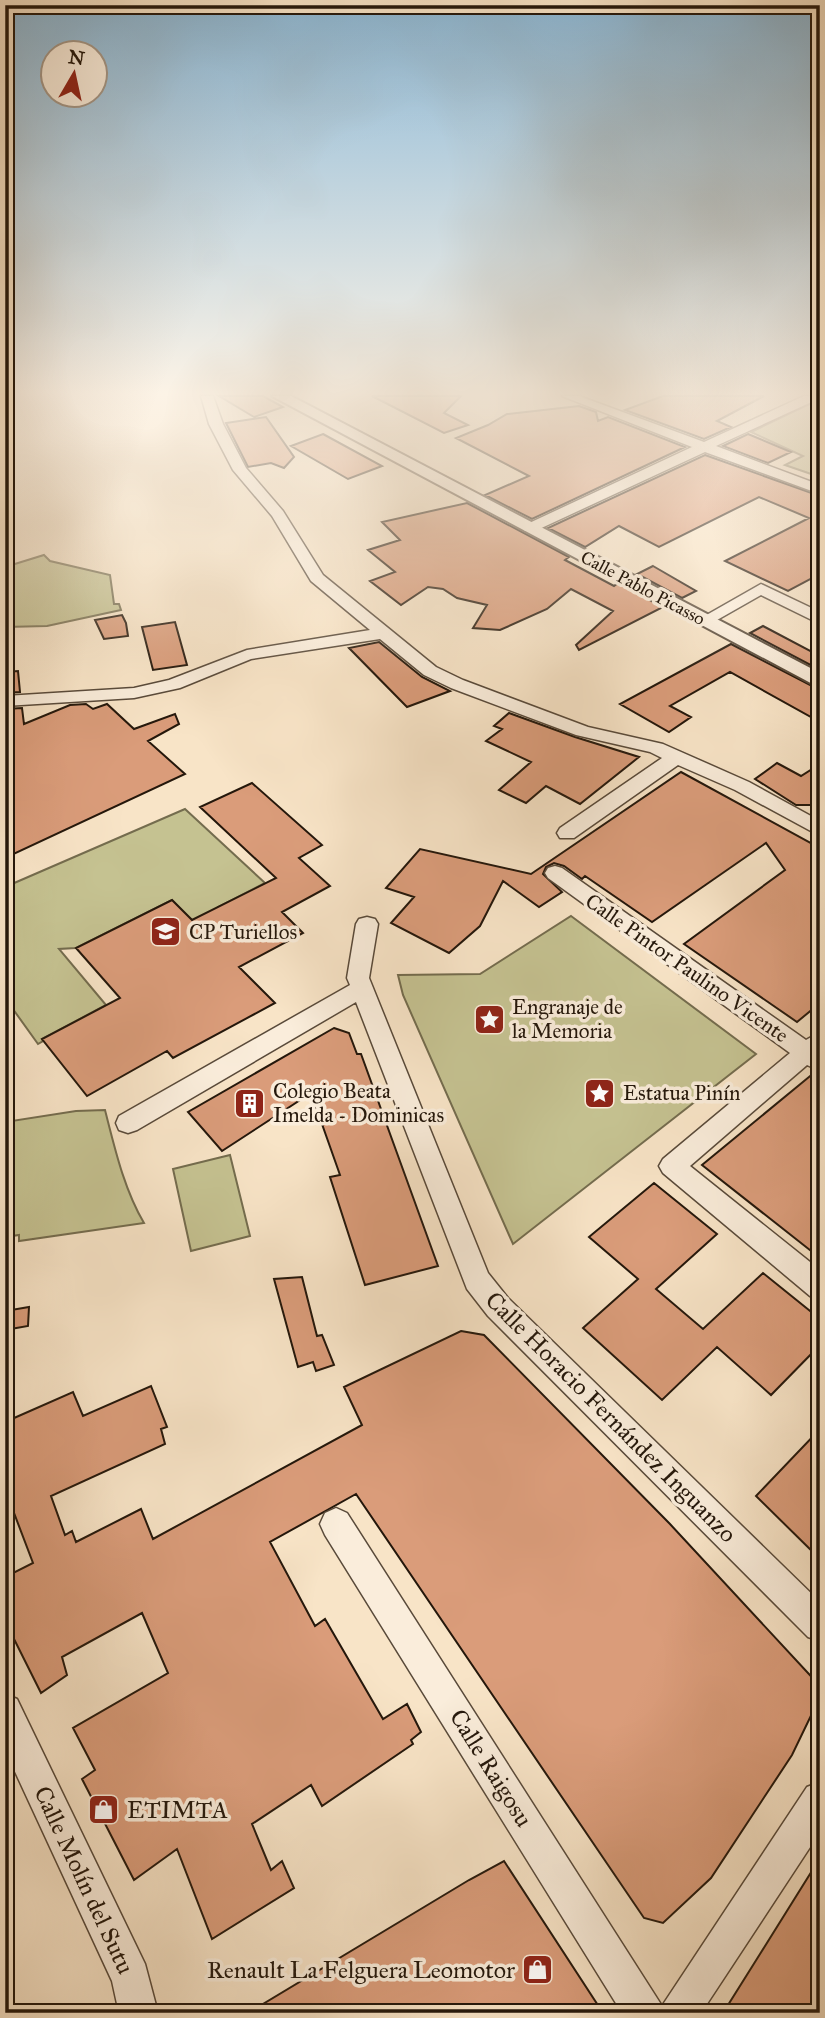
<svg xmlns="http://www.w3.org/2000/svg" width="825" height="2018" font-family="'IM FELL Great Primer',serif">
<rect width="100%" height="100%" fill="#f8e4c7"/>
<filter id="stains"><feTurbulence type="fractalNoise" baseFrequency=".00286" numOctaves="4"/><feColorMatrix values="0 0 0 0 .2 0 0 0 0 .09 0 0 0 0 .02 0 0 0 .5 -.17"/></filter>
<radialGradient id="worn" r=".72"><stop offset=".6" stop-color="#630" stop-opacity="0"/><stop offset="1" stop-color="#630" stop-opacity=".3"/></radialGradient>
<path fill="#c5c291" stroke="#746c4e" stroke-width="2" d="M820,399V477L785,465L803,456L751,432Z
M44,555L50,561L110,575L114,604H119L121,610L47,626L5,627V567Z
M185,809L265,883L218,907V918L199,927L172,900L76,948L59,949L106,1005L42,1039L43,1041L38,1044L5,998V887Z
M571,916L756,1054L513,1244L403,995L398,975L480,974Z
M105,1110C115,1149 124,1189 144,1223L19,1241V1235L5,1237V1122L76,1111Z
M230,1155L250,1236L191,1251L173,1169Z"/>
<path fill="#da9c7a" stroke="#24170b" stroke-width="2" d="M219,396H263L283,407L254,417Z
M372,396H461L444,413L468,425L444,433Z
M663,396H764L717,421L731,427L704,439L625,410Z
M579,406L596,412L598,421L608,417L685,447L532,519L485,495L529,476L456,438L488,425L507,414Z
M266,417L294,457L284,468L271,463L248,467L226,423Z
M323,434L382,466L348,479L291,446Z
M748,434L791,452L768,463L723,446Z
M705,455L820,496V574L788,591L725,561L809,518L759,497L659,547L619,526L585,547L548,528Z
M467,503L569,557L565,560L614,586L618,583L663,607L579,650L576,645L613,611L571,589L547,609L500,630L473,628L487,605L457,598L443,589L428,587L401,605L370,581L395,572L368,550L400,540L382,522Z
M653,566L696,591L682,598L637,574Z
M122,615L126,623L128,636L104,639L95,620Z
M175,622L187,665L153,670L142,627Z
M763,626L820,656V670L750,633Z
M379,642L422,677L450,691L407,707L349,648Z
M731,644L820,690V722L730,672L670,706L691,717L669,732L620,704Z
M18,671L20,692L5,693V672Z
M86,704L93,709L107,704L134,729L175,714L179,724L148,741L185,774L5,858V709L22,708L24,724L70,705Z
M509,713L575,737L639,757L580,804L546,786L526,803L499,790L531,762L486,741L502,729L494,726Z
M777,763L801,776L820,764V805H796L755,779Z
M681,772L820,848V1003L797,1022L684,944L785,870L766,843L652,922L585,876L582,879L564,866L554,863L546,867L543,874L562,892L539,907L503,881L480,926L449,953L391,923L414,897L386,888L420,849L531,874Z
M252,783L322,845L299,858L330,886L282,912L303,933L239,967L275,1003L173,1058L167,1051L87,1096L42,1039L120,998L76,948L172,900L192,920L276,878L200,807Z
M334,1028L349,1033L357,1054H361L438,1266L365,1285L330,1177L340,1175L311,1093L222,1151L188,1112Z
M815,1072L820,1073V1258L702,1165Z
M654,1183L717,1234L656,1289L703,1329L763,1273L820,1319V1345L771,1395L717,1347L662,1400L583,1328L638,1279L589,1237Z
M302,1277L317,1336L322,1335L334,1365L316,1371L313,1362L298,1367L274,1279Z
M29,1307L28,1326L5,1330V1311Z
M461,1331L484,1335L670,1524L820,1686V1697L792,1755L711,1878L663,1923L644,1918L356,1494L270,1542L315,1626L325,1619L383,1719L407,1704L421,1732L411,1740L413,1744L322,1806L311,1785L252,1824L271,1870L282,1861L294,1888L212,1939L177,1849L134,1880L82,1779L95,1770L73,1728L168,1673L142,1613L62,1657L67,1675L41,1693L5,1621V1577L33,1563L14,1513L5,1518V1422L73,1392L83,1416L151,1386L167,1427L161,1429L165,1444L51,1496L65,1535L72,1531L76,1542L141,1509L153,1539L362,1425L344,1387Z
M820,1429V1559L756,1496Z
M820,1858V2013H723L760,1954Z
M504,1861L603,2013H248L469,1880Z"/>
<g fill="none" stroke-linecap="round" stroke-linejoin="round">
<defs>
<path id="minor" d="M201,396H213L223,424L246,468L283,511L323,575L436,667L463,680L588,727L663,744L749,782L820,821V836L735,790L678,765L574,838H560L557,833L560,828L662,758L650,752L576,735L451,688L424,675L380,639L251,659L180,688L134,698L5,706V696L134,688L169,680L247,650L370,630L311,581L272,516L233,470L209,424Z
M562,396H579L704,442L804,396H819L818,399L716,446L820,485V494L705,452L535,531H525L523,528L525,525L692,447Z
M761,584L820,612V624L761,595L710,624L704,626L696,621Z
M555,866L562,868L806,1040L820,1032V1071L807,1065L690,1166L820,1270V1299L810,1296L663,1173L659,1166L663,1159L790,1053L548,878L545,873L548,868Z
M367,917L375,919L378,924L369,978L488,1273L508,1298L820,1602V1641L808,1637L488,1316L467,1289L356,1002L137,1130L128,1133L119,1130L116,1123L119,1116L350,985L347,978L356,924L359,919Z
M336,1508L347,1513L662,2006L807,1787L820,1782V1832L701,2013H622L325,1535L320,1524L325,1513Z
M5,1694L17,1699L145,1964L158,2013H119L112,1981L5,1750Z"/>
<path id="tertiary" d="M272,396H291L820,673V688Z"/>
</defs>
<use href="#minor" stroke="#594a3a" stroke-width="3"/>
<use href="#tertiary" stroke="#594a3a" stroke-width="4"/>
<use href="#minor" fill="#faeddb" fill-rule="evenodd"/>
<use href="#tertiary" fill="#faeddb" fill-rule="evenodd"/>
</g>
<linearGradient id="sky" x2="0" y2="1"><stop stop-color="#8bb8d7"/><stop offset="0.58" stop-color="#fcf3e6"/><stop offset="1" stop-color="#fcf3e6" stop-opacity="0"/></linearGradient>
<rect width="825" height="678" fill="url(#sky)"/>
<defs>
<symbol id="school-square" viewBox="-11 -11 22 22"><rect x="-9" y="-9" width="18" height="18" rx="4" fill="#8f2418" stroke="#faeddb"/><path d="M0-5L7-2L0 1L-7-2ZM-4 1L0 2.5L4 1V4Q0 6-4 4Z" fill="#fff"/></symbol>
<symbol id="sight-square" viewBox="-11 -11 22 22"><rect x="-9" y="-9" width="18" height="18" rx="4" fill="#8f2418" stroke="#faeddb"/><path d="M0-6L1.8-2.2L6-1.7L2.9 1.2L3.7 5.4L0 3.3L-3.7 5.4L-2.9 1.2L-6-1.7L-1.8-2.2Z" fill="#fff"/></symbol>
<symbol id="building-square" viewBox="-11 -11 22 22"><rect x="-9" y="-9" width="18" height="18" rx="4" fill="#8f2418" stroke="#faeddb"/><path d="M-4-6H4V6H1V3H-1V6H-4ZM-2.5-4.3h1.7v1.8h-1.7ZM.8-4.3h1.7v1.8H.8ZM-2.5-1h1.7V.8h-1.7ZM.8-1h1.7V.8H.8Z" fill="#fff"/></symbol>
<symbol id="shop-square" viewBox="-11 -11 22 22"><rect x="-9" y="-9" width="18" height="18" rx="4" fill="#8f2418" stroke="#faeddb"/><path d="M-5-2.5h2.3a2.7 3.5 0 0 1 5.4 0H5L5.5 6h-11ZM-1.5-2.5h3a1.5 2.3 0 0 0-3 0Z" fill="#fff"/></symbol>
</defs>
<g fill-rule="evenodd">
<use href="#school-square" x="148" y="914" width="35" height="35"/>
<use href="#sight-square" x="472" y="1002" width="35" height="35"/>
<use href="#sight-square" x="582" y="1076" width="35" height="35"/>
<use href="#building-square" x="232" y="1086" width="35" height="35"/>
<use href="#shop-square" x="86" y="1792" width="35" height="35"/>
<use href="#shop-square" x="520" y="1952" width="35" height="35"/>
</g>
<g text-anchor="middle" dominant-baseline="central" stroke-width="7" stroke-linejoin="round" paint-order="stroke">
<g font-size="18" fill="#24170b" stroke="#faeddb">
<text transform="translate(643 588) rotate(28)">Calle Pablo Picasso</text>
</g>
<g font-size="21" fill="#24170b" stroke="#faeddb" text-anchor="start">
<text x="189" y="932">CP Turiellos</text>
<text x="512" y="1007">Engranaje de<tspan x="512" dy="24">la Memoria</tspan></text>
<text x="273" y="1091">Colegio Beata<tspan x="273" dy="24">Imelda - Dominicas</tspan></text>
<text x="623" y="1093">Estatua Pinín</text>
</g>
<g font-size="21" fill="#24170b" stroke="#faeddb">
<text transform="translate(687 968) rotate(35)">Calle Pintor Paulino Vicente</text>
</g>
<g font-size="24" fill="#24170b" stroke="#faeddb">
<text transform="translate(611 1417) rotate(45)">Calle Horacio Fernández Inguanzo</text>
<text transform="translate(491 1768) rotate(58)">Calle Raigosu</text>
<text transform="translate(84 1880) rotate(65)">Calle Molín del Sutu</text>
</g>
<g font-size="24" fill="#24170b" stroke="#faeddb" text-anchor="start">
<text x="127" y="1810">ETIMTA</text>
<text x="515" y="1970" text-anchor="end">Renault La Felguera Leomotor</text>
</g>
</g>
<rect width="825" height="2018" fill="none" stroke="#f8e4c7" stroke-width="28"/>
<rect x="7" y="7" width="811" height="2004" fill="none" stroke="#24170b" stroke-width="3.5"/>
<rect x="14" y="14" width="797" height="1990" fill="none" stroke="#24170b" stroke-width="2"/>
<g transform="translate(74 74) rotate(9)"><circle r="33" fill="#faeddb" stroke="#a49788" stroke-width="2"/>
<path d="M0-5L12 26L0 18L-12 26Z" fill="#8f2418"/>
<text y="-10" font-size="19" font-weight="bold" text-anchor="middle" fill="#24170b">N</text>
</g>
<rect width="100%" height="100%" filter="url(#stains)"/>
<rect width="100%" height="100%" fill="url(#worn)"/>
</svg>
